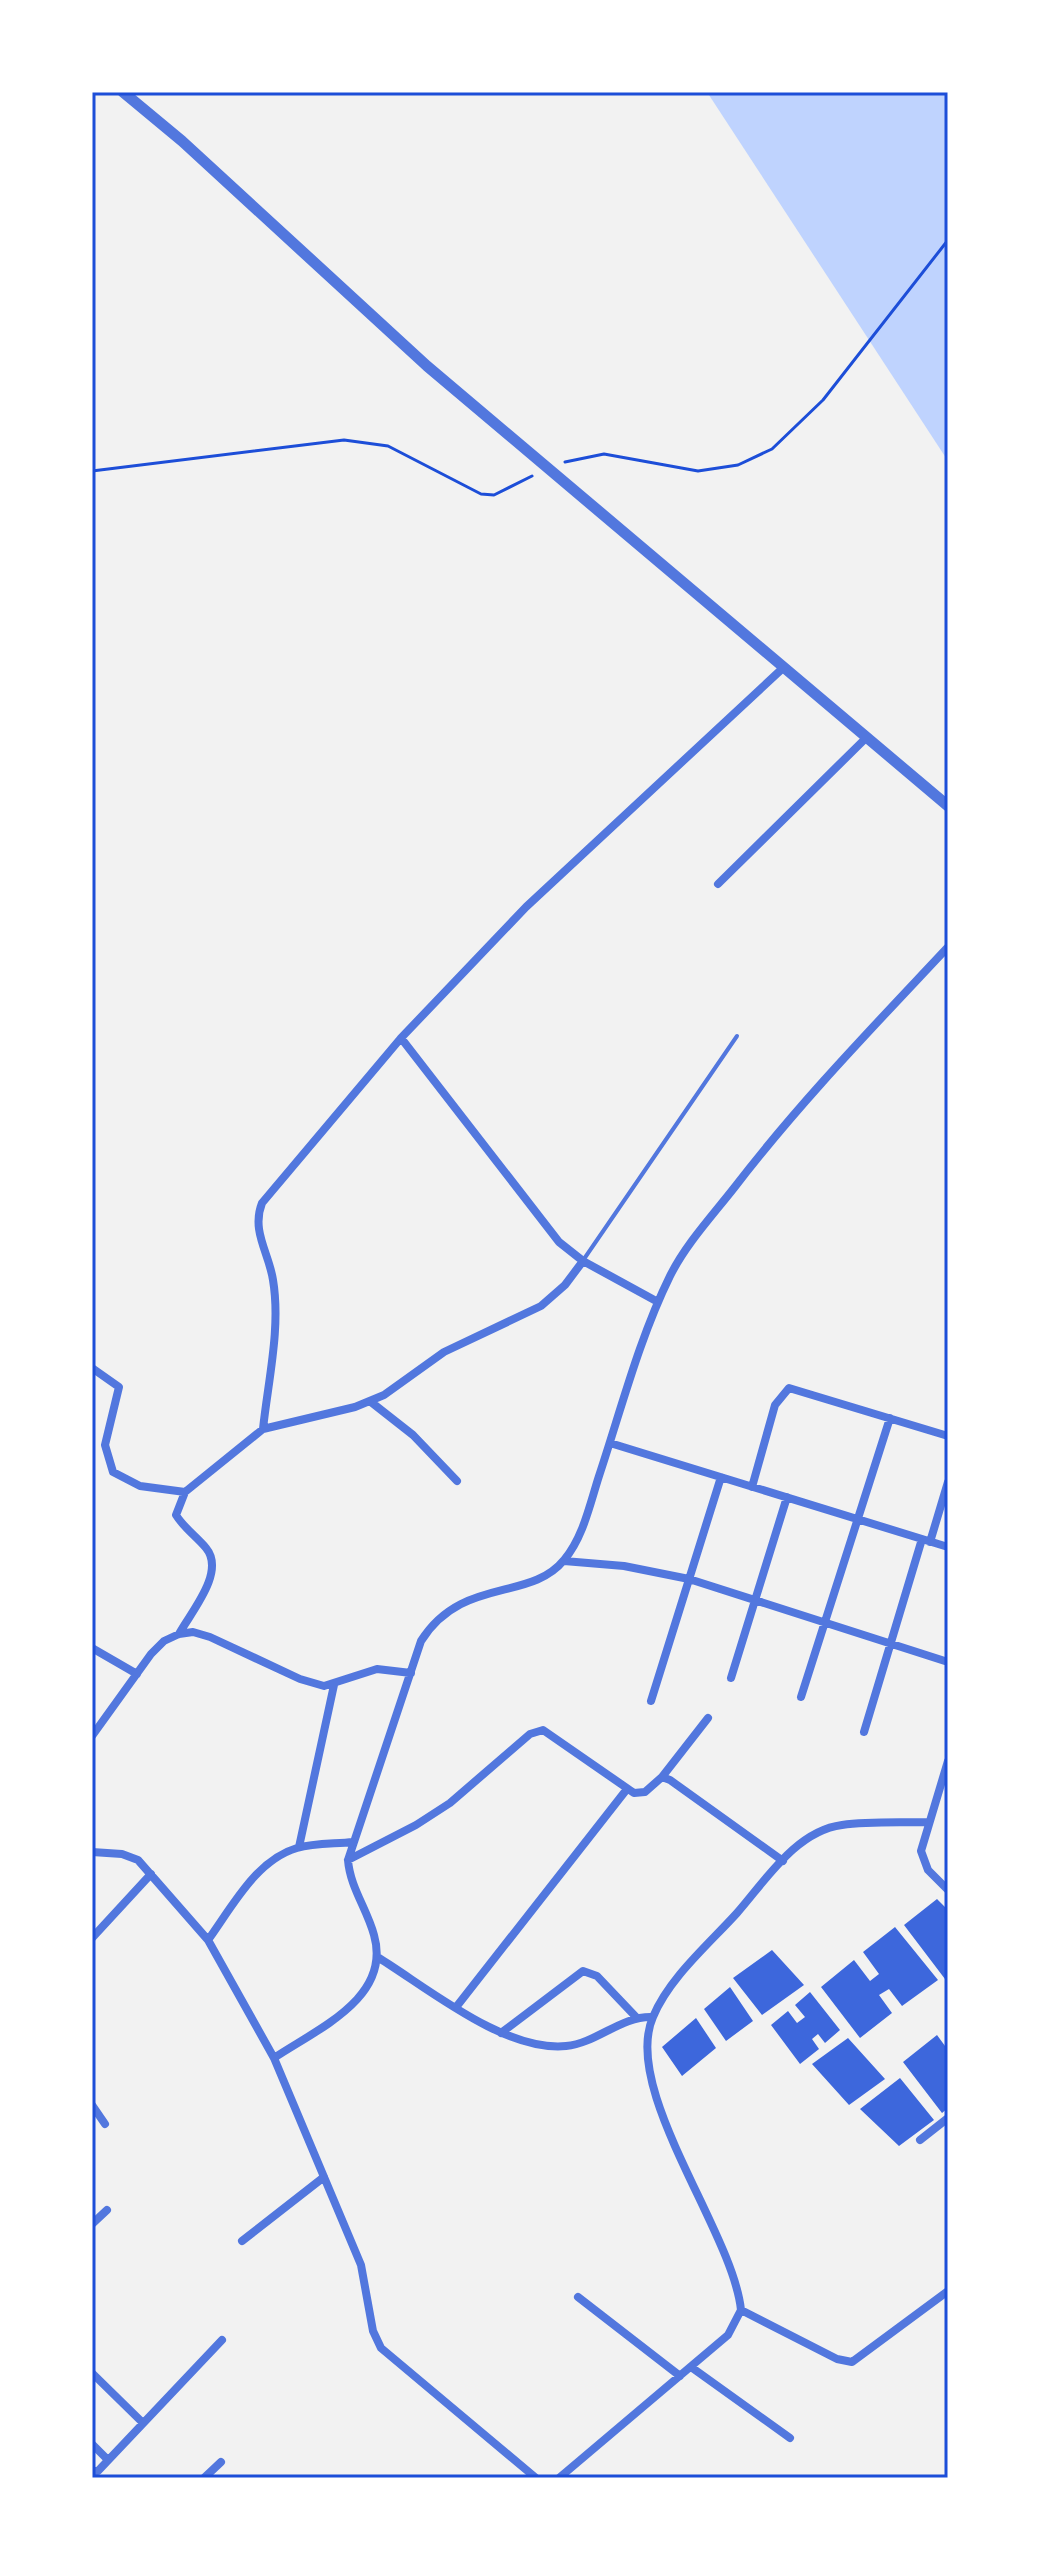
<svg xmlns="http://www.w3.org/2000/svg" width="1040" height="2570" font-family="'Golos Text',sans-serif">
<rect width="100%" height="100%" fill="#f2f2f2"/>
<path fill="#bfd3fe" d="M707,92H948V461Z"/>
<path fill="#3d67dc" d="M937,1899L948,1910V1983L904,1925Z
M895,1927L938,1980L902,2006L889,1989L879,1995L892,2013L860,2038L821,1987L854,1960L870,1981L879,1974L863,1952Z
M772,1950L804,1985L762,2015L733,1978Z
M730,1987L753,2021L726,2041L704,2009Z
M810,1992L840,2030L825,2043L818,2034L812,2039L819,2049L800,2064L771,2025L788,2011L797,2023L805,2017L795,2005Z
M696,2018L716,2048L682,2076L662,2047Z
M937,2035L948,2050V2108L942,2113L903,2062Z
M848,2038L885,2079L849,2105L812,2064Z
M900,2078L934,2120L899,2146L860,2109Z"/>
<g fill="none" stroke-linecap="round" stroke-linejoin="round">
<path stroke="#1d4ed8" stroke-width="3" d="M565,462L604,454L698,471L738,465L772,449L823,400L948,240
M92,471L344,440L388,446L481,494L494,495L532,476"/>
<path stroke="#5277de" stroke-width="4" d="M584,1259L737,1036"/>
<path stroke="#5277de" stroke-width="8" d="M718,884L866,738
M401,1038L559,1242L583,1261L658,1302
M92,1368L119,1387L105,1445L113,1472L140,1486L185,1492
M371,1402L413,1435L457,1481
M263,1429C268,1381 281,1328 273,1280C269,1253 251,1231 262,1203L401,1038L526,907L783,668
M610,1443L948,1547
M752,1487L775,1405L789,1388L948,1436
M930,1542L948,1482
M564,1561L624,1566L689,1579L948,1662
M179,1634C191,1612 226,1572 206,1548C197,1537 184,1528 176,1515L185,1492L263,1429L355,1407L384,1395L444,1352L541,1306L565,1285L583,1261
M92,1648L137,1674
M731,1678L787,1497
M801,1697L890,1418
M651,1701L721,1477
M864,1732L922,1539
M92,1736L151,1654L164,1641L179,1634L193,1632L210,1637L300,1679L324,1686L377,1669L411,1673
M948,1761L921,1851L928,1870L948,1890
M662,1777L708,1718
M299,1847L334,1685
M92,1852L122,1854L138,1860L208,1940L274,2058L361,2265L373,2331L381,2348L536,2478
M348,1860L416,1825L450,1803L530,1734L543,1730L634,1793L645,1792L662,1777L670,1780L783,1861
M92,1938L151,1874
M208,1940C232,1907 256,1860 297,1848C314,1843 335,1844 353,1842
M379,1958C429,1989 505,2052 566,2046C597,2043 621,2016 652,2017
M457,2006L627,1789
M501,2033L583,1971L597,1976L636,2017
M274,2058C317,2029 392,1998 374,1935C367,1909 350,1887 348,1860L421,1641C462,1576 530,1602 564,1560C583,1538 590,1504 599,1476C621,1410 639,1339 670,1276C686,1244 712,1216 734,1188C800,1102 874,1026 948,947
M92,2105L105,2124
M920,2140L948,2118
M92,2224L107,2210
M242,2241L324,2177
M578,2297L680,2376
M741,2310L837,2359L852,2362L948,2291
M691,2367L790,2438
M92,2373L143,2423
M92,2444L108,2460
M92,2471H98L222,2340
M204,2478L221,2462
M559,2478L728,2335L741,2310C733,2232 621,2090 653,2017C669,1978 709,1944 737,1913C766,1880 796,1831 842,1825C870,1821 900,1823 928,1822"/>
<path stroke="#5277de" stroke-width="11" d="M123,92L182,141L427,366L948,806"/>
</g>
<rect width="1040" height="2570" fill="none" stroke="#ffffff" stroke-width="188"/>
<rect x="94" y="94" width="852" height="2382" fill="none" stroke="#1d4ed8" stroke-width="3"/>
</svg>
